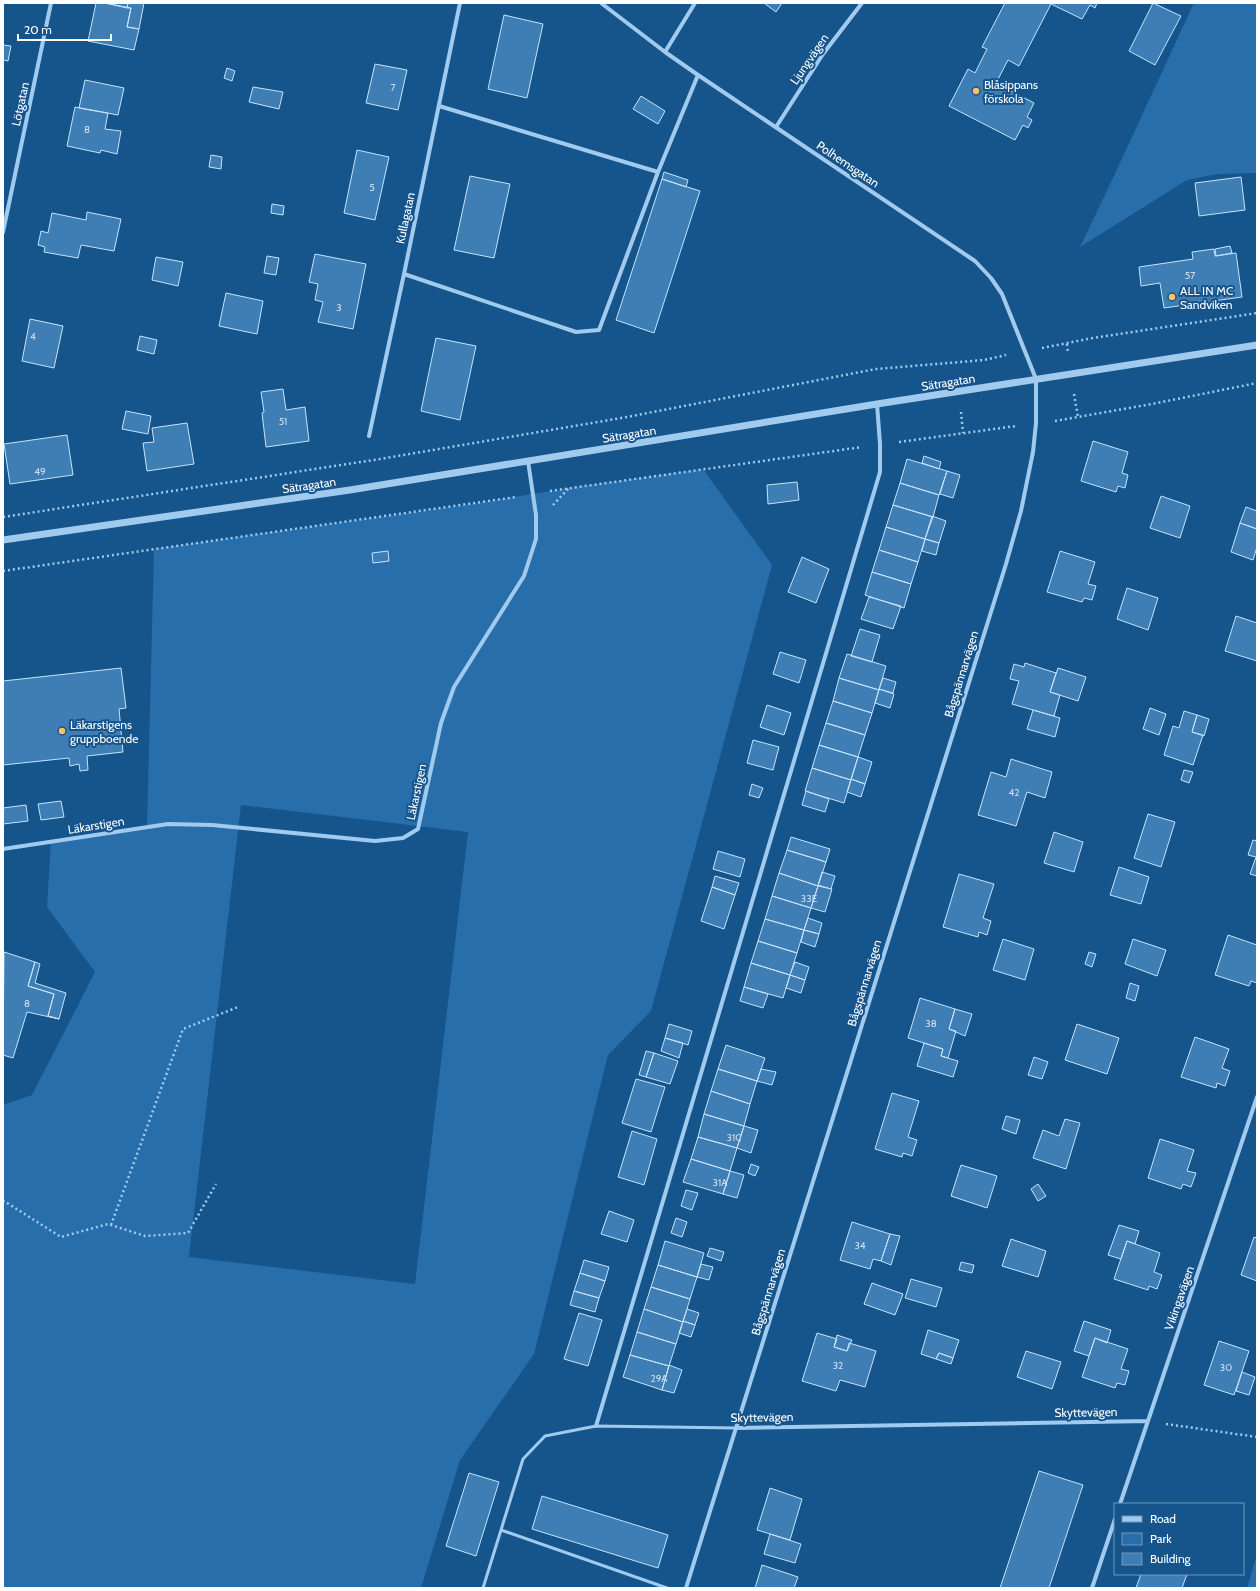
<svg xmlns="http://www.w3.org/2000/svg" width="1260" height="1591" font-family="Cabin,sans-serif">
<rect width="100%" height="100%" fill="#16548c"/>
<path fill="#286eab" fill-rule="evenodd" d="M1194,3H1257V173L1218,174L1187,180L1080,247L1112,180Z
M703,469L772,565L651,1011L608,1055L534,1354L460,1460L421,1588H3V1105L32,1095L95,972L47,907L51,841L147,827L154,549L478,503L569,488ZM241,805L468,832L415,1284L189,1257Z
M1257,1554V1588H1247Z"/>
<path fill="#3e7eb5" stroke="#c6e3fb" d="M96,3H105L131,8L127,27L139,29L134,50L88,41Z
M105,3H128L127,8Z
M128,3H144L139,29L127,27L131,8H127Z
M764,3H782L776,12Z
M1005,3H1097L1095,8L1090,5L1082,19L1051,4L1019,66L1008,60L996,83L1034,103L1027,117L1032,120L1028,128L1023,125L1015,140L949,106L968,69L975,73L987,49L982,47Z
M1153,3L1181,16L1155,65L1129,51Z
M504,15L543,24L527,98L488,89Z
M3,45L11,46L8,61L3,60Z
M375,64L407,70L398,110L366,103Z
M227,68L235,71L232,81L224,78Z
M85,80L124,88L118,115L79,108Z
M253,87L283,92L279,109L249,102Z
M641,96L665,111L658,124L633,109Z
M75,107L108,113L105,129L121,131L117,154L101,150L100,153L67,146Z
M357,150L389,157L375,220L344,213Z
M211,155L222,157L221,169L209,167Z
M664,172L688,180L686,187L662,179Z
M470,176L510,184L494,258L454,250Z
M1241,177L1245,210L1199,216L1195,183Z
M662,179L700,191L654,333L616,320Z
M272,204L284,206L283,215L271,213Z
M87,212L121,219L114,251L81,245L78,258L44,252L45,247L38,245L41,231L48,233L52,213L86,220Z
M1230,246L1232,253L1216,256L1215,249Z
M1214,249L1215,256L1236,253L1242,297L1164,308L1160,283L1141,286L1139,267L1193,259L1192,252Z
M315,254L366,264L353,329L318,322L323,302L315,300L318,284L309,282Z
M267,256L279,258L276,275L264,273Z
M156,257L183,262L178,286L152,280Z
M226,293L263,301L257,334L219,326Z
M30,319L63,326L54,368L22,361Z
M140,336L157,340L154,354L137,350Z
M436,338L476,346L460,420L421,411Z
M283,389L286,410L305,407L309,441L266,447L262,413L264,412L261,392Z
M126,411L151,416L148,434L122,429Z
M187,423L194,464L147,471L143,443L154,442L152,428Z
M67,435L73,475L10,484L4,444Z
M1093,441L1128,452L1122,473L1128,475L1125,488L1118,486L1116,492L1081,481Z
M924,456L941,462L939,469L922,463Z
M907,459L947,471L939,495L900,483Z
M947,471L960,475L953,498L940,494Z
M797,482L799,500L768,504L767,485Z
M900,483L939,495L933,517L893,505Z
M1161,496L1190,506L1180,538L1150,528Z
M893,505L933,517L925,539L886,527Z
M1246,507L1257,511V529L1240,523Z
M932,516L946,521L939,543L925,539Z
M1240,523L1257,529V547L1253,560L1231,552Z
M886,527L925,539L918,562L879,550Z
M925,539L939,543L936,555L922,551Z
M879,550L918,562L911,584L872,572Z
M388,551L389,561L373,563L372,553Z
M1060,551L1095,562L1088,584L1096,586L1092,600L1084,598L1082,602L1047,592Z
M802,557L829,569L816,603L788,592Z
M872,572L911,584L904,608L865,595Z
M1127,588L1158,598L1148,630L1117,619Z
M869,597L901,606L893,629L861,619Z
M1236,616L1257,623V661L1225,651Z
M860,629L880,635L872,662L851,656Z
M780,652L806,660L799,683L773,674Z
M847,654L886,666L879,690L839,678Z
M1025,663L1056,673L1050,692L1060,695L1054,716L1012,704L1019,681L1010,679L1014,664L1024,667Z
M121,668L126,708L119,709L123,752L87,756L88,770L80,771L79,764L70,766L69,758L3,765V681Z
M1058,668L1086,677L1078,701L1050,692Z
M839,678L879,690L872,713L833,701Z
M883,678L896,682L893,693L879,689Z
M879,689L894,694L890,708L875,703Z
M833,701L872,713L865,735L826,723Z
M767,705L791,713L784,735L760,727Z
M1150,708L1166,714L1159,735L1143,729Z
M1033,710L1060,718L1055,737L1027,729Z
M1184,711L1197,715L1192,732L1203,735L1193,765L1164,755L1173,726L1179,728Z
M1197,715L1209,719L1204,736L1192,732Z
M826,723L865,735L858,757L819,745Z
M753,740L779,747L773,770L747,763Z
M819,745L858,757L851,780L812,768Z
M858,757L872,762L865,784L851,779Z
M1011,759L1052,772L1045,798L1027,792L1016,826L978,815L991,772L1006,777Z
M812,768L851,780L844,803L805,791Z
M1184,770L1193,772L1189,783L1181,780Z
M851,779L865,784L861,797L847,792Z
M752,784L763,788L759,798L749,795Z
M806,791L829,799L825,812L802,805Z
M61,801L64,817L41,820L38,804Z
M26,805L28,821L3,824V808Z
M1148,814L1175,822L1161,867L1134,858Z
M1054,832L1083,842L1074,872L1044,863Z
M791,837L830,849L826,862L787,850Z
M1253,840L1257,841V876L1250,874L1256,857L1248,855Z
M787,850L826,862L818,886L779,873Z
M718,851L745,859L740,877L713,869Z
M1119,867L1149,877L1141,904L1110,895Z
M822,872L835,876L831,889L818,885Z
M779,873L818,886L811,908L772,896Z
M959,874L994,884L983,918L991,921L987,935L979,932L978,937L943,927Z
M715,876L739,883L735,895L712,887Z
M818,886L832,889L825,912L811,908Z
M712,887L735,895L724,929L701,921Z
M772,896L811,908L804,930L765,919Z
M808,918L822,923L819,934L804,930Z
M765,919L804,930L797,953L758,941Z
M804,930L819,934L815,947L801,942Z
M1228,935L1257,945V983L1251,981L1249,986L1215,975Z
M1003,939L1034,949L1025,980L993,970Z
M1133,939L1166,950L1157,976L1125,964Z
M758,941L797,953L790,975L751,963Z
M4,952L35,962L28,986L54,994L48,1016L59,1019L27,1012L13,1058L3,1055Z
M1089,952L1096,954L1092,967L1085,964Z
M35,962L40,964L35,983L66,993L59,1019L48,1016L54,994L28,986Z
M795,962L809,967L805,980L790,975Z
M751,963L790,975L783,998L744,987Z
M790,975L805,980L801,993L786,988Z
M1130,983L1139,986L1135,1001L1126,998Z
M744,987L768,994L763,1008L740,1001Z
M920,998L955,1009L949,1029L956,1031L948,1058L941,1056L943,1049L908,1038Z
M955,1009L972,1014L965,1036L949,1029Z
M669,1024L692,1031L688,1045L665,1038Z
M1077,1024L1119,1038L1107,1074L1065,1060Z
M1195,1037L1229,1049L1222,1068L1230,1071L1225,1086L1217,1083L1216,1088L1181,1077Z
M665,1038L683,1043L679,1058L661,1051Z
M924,1043L943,1049L941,1056L958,1061L953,1077L917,1066Z
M726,1045L765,1058L757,1081L718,1069Z
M646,1051L654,1053L646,1077L639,1075Z
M654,1053L678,1061L670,1084L646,1077Z
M1034,1057L1048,1062L1042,1079L1028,1075Z
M718,1069L757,1081L750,1104L711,1091Z
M761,1069L776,1072L772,1085L757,1081Z
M636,1079L665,1087L651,1132L622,1123Z
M711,1091L750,1104L744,1126L704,1114Z
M892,1093L919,1101L908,1137L917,1140L912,1156L903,1153L902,1157L875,1149Z
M704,1114L744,1126L737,1148L698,1137Z
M1006,1116L1020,1120L1016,1134L1002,1129Z
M1065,1119L1080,1123L1066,1169L1033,1158L1043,1130L1059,1136Z
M744,1126L758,1130L751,1153L737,1148Z
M632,1131L657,1139L644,1185L618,1177Z
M698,1137L737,1148L730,1171L691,1159Z
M1160,1139L1194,1150L1187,1171L1196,1173L1191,1187L1183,1184L1181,1189L1148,1178Z
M691,1159L730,1171L723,1194L683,1182Z
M751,1164L759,1167L755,1176L748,1173Z
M961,1165L997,1176L987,1208L951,1196Z
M730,1171L744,1175L737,1198L723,1194Z
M1038,1184L1046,1196L1038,1201L1031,1189Z
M686,1190L698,1193L692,1210L681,1206Z
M609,1211L634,1220L627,1242L601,1234Z
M676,1218L687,1222L682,1237L671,1233Z
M852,1222L890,1234L881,1261L873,1259L870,1269L840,1260Z
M1119,1225L1139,1231L1135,1244L1127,1241L1121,1259L1108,1255Z
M890,1234L900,1236L891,1265L881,1261Z
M1254,1237L1257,1238V1281L1241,1275Z
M1011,1239L1046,1251L1038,1277L1002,1266Z
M665,1241L704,1253L697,1277L658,1265Z
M1127,1241L1160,1253L1154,1272L1162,1275L1157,1289L1149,1286L1148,1290L1114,1279Z
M710,1248L724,1252L721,1261L707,1256Z
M584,1260L609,1267L605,1281L580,1273Z
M961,1262L974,1265L972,1273L959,1270Z
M701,1264L713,1267L709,1280L697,1277Z
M658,1265L697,1277L690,1299L651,1287Z
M580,1273L605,1281L599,1298L574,1291Z
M911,1279L942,1288L936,1307L905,1298Z
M872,1283L903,1294L895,1315L864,1304Z
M651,1287L690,1299L683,1322L644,1309Z
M574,1291L599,1298L595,1312L570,1305Z
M644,1309L683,1322L676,1344L637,1332Z
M687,1309L699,1313L695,1325L683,1321Z
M579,1313L602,1320L588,1366L564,1359Z
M683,1321L695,1325L691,1337L679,1333Z
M1084,1321L1111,1330L1107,1343L1095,1338L1089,1356L1074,1351Z
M928,1330L959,1340L953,1358L939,1353L936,1359L921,1354Z
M637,1332L676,1344L669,1366L630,1355Z
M817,1333L837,1339L834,1347L847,1351L849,1343L876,1351L865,1387L840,1380L836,1391L802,1381Z
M837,1335L852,1340L847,1351L834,1347Z
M1095,1338L1128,1349L1121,1369L1129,1371L1125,1385L1117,1383L1115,1388L1082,1377Z
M1219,1341L1249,1351L1234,1395L1204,1385Z
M1026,1351L1061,1362L1052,1389L1017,1377Z
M939,1353L953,1358L951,1364L936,1359Z
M630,1355L669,1366L662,1390L623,1377Z
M669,1365L682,1370L674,1393L662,1390Z
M1242,1372L1255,1377L1249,1395L1236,1391Z
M1039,1471L1083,1485L1049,1588H1000Z
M469,1473L499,1482L476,1556L446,1546Z
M770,1488L802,1499L790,1540L757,1530Z
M542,1496L668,1535L658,1568L532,1529Z
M770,1534L801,1544L795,1563L764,1554Z
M762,1565L798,1577L794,1588H755Z
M1141,1574H1187L1182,1588H1136Z"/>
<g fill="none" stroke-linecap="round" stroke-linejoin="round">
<path stroke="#a0cbef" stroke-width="2.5" stroke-dasharray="2 3" stroke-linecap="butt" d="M1067,344L1068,354
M1042,348L1093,338L1257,313
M1074,394L1078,417
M961,412L963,433
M1055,421L1152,404L1257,383
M899,442L1016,426
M550,491L862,447
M553,505L569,488
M3,517L380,459L627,417L876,369L984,360L1006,355
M3,571L516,497
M3,1202L4,1201L61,1237L108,1224L145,1236L188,1233L216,1184
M111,1225L183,1029L238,1007
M1166,1424L1257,1437"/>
<path stroke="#a0cbef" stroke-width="3" d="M501,1530L667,1588
M483,1588L523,1459L545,1436L596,1426L736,1428"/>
<path stroke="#a0cbef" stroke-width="4" d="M601,3L665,52L698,75L975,261L991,278L1002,294L1036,379V423L1033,452L1021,511L1006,564L686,1588
M665,52L695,3
M776,127L823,54L862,3
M658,172L698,75
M3,232L51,3
M404,274L576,332L599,330L658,172L439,106
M369,436L404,274L460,3
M3,849L168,824L212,825L375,841L403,838L418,829L441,723L454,687L524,576L536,539V515L528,461
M596,1426L880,472V444L877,404
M736,1428L1148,1421
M1120,1504L1257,1097
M1092,1588L1115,1519"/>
<path stroke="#a0cbef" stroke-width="7" d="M3,540L350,490L877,404L1257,345"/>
</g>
<g fill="#ffc25e" stroke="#16548c" stroke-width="1.5">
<circle cx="976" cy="91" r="4"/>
<circle cx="1172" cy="297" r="4"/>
<circle cx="62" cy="731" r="4"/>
</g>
<g text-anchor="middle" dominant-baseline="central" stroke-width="4" stroke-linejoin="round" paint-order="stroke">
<g font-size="10" fill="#cfdfec">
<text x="393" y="87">7</text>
<text x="87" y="129">8</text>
<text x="372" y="187">5</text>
<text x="1190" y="275">57</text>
<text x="339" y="307">3</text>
<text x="33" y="336">4</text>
<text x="283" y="421">51</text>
<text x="40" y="471">49</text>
<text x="1014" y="792">42</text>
<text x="809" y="898">33E</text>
<text x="27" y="1003">8</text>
<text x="931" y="1023">38</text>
<text x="734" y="1137">31C</text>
<text x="720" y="1182">31A</text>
<text x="860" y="1245">34</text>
<text x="838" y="1365">32</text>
<text x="1226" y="1367">30</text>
<text x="659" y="1378">29A</text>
</g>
<g font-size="12" fill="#fff" stroke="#16548c">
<text transform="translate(809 59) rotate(-56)">Ljungvägen</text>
<text transform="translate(20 104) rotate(-78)">Lötgatan</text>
<text transform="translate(848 164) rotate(34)">Polhemsgatan</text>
<text transform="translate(405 218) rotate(-78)">Kullagatan</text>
<text transform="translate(948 382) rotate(-9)">Sätragatan</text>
<text transform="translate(629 434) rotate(-9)">Sätragatan</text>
<text transform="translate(309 485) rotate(-8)">Sätragatan</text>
<text transform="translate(961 674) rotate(-73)">Bågspännarvägen</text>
<text transform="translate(416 792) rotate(-78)">Läkarstigen</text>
<text transform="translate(96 825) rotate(-9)">Läkarstigen</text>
<text transform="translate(864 983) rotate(-73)">Bågspännarvägen</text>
<text transform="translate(768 1292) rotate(-73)">Bågspännarvägen</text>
<text transform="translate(1179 1298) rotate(-71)">Vikingavägen</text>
<text transform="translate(1086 1412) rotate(-1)">Skyttevägen</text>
<text transform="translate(762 1417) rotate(-1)">Skyttevägen</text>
</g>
<g font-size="12" fill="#fff" stroke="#16548c" text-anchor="start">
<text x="984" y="84">Blåsippans<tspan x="984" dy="14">förskola</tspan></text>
<text x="1180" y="290">ALL IN MC<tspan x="1180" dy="14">Sandviken</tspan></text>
<text x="70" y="724">Läkarstigens<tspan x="70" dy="14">gruppboende</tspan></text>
</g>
</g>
<rect width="1260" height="1591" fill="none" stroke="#ffffff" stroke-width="8"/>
<rect x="1114" y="1503" width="130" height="72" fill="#16548c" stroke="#7398ba"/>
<rect x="1122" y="1516" width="20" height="6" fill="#a0cbef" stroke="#7398ba"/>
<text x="1150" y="1523" font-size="12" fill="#ffffff">Road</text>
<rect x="1122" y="1533" width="20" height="12" fill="#286eab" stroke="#7398ba"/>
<text x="1150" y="1543" font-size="12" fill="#ffffff">Park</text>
<rect x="1122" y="1553" width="20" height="12" fill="#3e7eb5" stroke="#7398ba"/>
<text x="1150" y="1563" font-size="12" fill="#ffffff">Building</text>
<path d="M18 34v6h93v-6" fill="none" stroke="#ffffff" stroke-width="2"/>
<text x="24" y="34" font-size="12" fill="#ffffff" stroke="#16548c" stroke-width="3" paint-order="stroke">20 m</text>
</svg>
